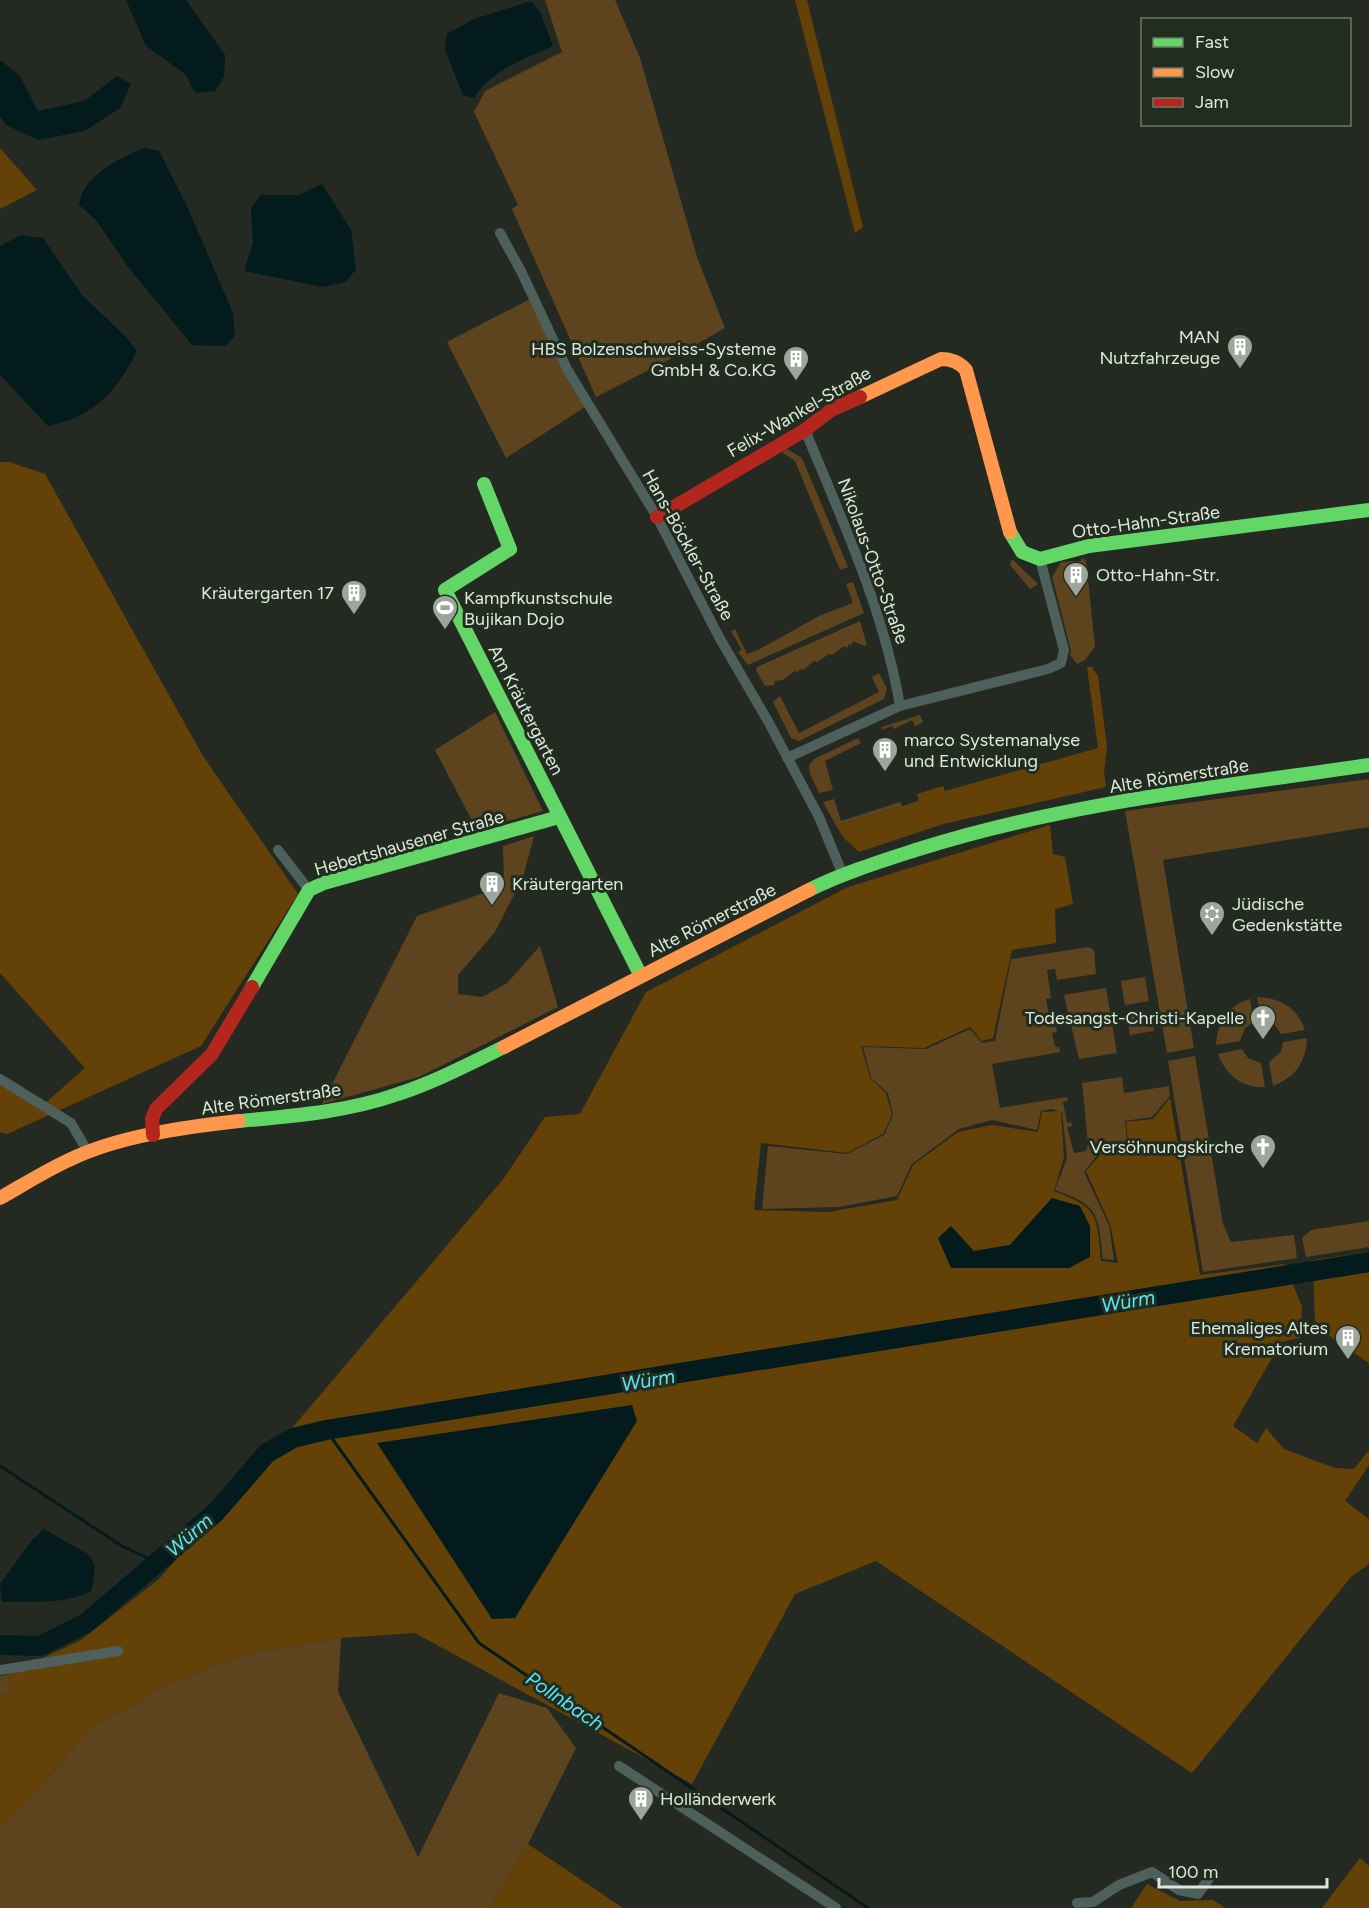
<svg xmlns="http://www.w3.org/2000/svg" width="1369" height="1908" font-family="Figtree,sans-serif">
<rect width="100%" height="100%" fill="#242a22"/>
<path fill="#5d431e" d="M545,0H615L640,58L698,260L725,328L680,354L596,397L512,209L518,205L474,112L485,91L562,52Z
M530,299L562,370L585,407L506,458L447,342Z
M787,449L802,458L848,567L840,570L795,461L782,452Z
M1081,558L1086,560L1095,647L1085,660L1077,664L1070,655L1071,651L1052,577L1061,562L1081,561Z
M1012,559L1038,584L1030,589L1010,565Z
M853,582L864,613L748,665L738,652L742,650L731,631L735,629L747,654L756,651L821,615L853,603L846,584Z
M860,621L867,645L864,646L853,641L852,645L849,644L847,648L844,646L832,655L829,654L817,662L814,661L803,670L800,669L798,672L795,671L783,680L775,681L774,685L765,686L756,670L757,667Z
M879,673L887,689L884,699L799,741L791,738L773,702L780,696L799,733L879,692L872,677Z
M495,712L543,811L477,830L435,750Z
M920,715L923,722L915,726L912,720L894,729L892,726L882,730L881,727Z
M858,738L861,743L825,761L833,790L819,793L810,774L809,765L814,759Z
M1369,779V827L1163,860L1194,1048L1167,1053L1125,811Z
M834,799L841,821L900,802L902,806L836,826L823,802Z
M534,836L523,877L495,932L458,975V994L482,997L507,983L540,946L558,1007L419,1077L322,1104L417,916L504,886L503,846Z
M1088,947L1094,950L1096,974L1057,980L1055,969L1047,970L1051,998L1046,999L1051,1027H1056L1057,1032L1052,1033L1055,1047H1059L1060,1052L992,1064L1000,1108L1067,1097L1068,1101L1063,1102L1067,1123L1071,1122L1072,1126L1067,1127L1074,1153L1086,1151L1088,1144L1082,1083L1122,1077L1124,1093L1169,1086L1170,1096L1152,1117L1125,1121L1128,1149L1098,1154L1084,1172L1109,1225L1114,1260L1103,1259C1098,1214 1100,1206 1055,1190L1067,1158L1062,1112L1052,1109L1041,1111L1037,1130L992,1120L959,1129L912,1164L897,1196L839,1207L762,1209L768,1146L847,1154L884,1135L893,1115L888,1093L871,1078L863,1047L926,1049L970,1029L982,1043L995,1041L1011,959Z
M1145,977L1149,1001L1125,1005L1121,981Z
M1106,988L1117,1053L1079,1059L1064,995Z
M1257,997C1280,998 1297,1007 1305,1030L1281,1034L1275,1025L1262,1021Z
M1250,999L1254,1022L1245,1028L1240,1041L1216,1045C1217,1024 1228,1005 1250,999Z
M1151,1012L1154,1031L1130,1035L1127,1016Z
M1307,1038C1306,1062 1296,1077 1273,1086L1269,1062L1281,1052L1283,1042Z
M1242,1049L1248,1058L1261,1063L1265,1087C1243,1089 1225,1074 1218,1054Z
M1195,1056L1223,1224L1231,1242L1294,1235L1297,1258L1203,1272L1168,1061Z
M1369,1221V1247L1306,1257L1302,1238L1311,1230Z
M341,1638L338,1692L418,1857L499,1693L547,1708L576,1748L528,1844L489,1908H0V1831L91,1728L165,1686L242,1654Z
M9,1674L11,1693L0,1695V1676Z"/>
<path fill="#644207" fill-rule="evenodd" d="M795,0H807L863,227L855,233Z
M0,148L37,190L0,209Z
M0,462H9L45,474L203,756L298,894L201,1046L7,1134L0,1132V1079L43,1105L85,1068L0,973Z
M1087,667H1092L1098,676L1107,747L1104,771L1106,787L943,824L859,852L844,838L836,826L919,801L917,794L943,786L945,791L1098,748Z
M1050,825L1053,854L1065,857L1073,904L1055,909L1056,943L1012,950L993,1038L982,1041L970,1027L924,1048L861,1046L870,1078L886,1093L892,1115L883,1134L847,1153L761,1143L754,1210L828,1212L897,1200L913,1165L958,1132L992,1125L1038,1132L1042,1112L1061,1111L1064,1157L1054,1191C1099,1208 1097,1215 1101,1261L1118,1263L1110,1224L1086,1171L1101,1154L1129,1149L1126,1122L1153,1119L1170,1098L1200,1275L1285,1264L1302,1307L1300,1338L1281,1342L1233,1426L1257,1443L1266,1428L1284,1449L1335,1468L1354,1469L1369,1450V1465L1345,1501L1369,1519V1564L1351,1577L1192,1773L876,1561L795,1594L692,1784L415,1633L341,1638L242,1654L165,1686L91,1728L0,1831V1695L11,1693L9,1674L81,1640L159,1579L282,1440L504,1178L545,1117L580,1114L646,992L848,887ZM1052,1198L1069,1268L974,1251L1010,1245Z
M1369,1252V1363L1315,1326L1313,1260Z
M528,1844L623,1908H489Z
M1360,1858L1369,1866V1908H1322Z
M1147,1884L1180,1901L1213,1900L1225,1908H1131Z"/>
<path fill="#031b1d" d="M126,0H186L225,55L224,77L215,91L195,93L185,74L146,46Z
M531,1L540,12L553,46C524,59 491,70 474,98L463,95L445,50L447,34L474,19Z
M0,60L20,76L38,111L84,101L117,76L131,84L120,108L85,131L38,140L6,125L0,117Z
M144,148L159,151L187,206L233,313L235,336L225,346L192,345L128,267L96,220L79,205C83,175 120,158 144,148Z
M322,184L351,230L356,269L346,282L322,287L244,271L253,243L251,208L261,195H298Z
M21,235L43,238L82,295L126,337L137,351C117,391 94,417 48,426L0,375V246Z
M1052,1198L1080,1206L1090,1226V1257L1069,1268H951L938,1238L951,1226L974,1251L1010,1245Z
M632,1405L637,1421L515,1618L492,1619L377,1443Z
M44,1529L88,1554L95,1565L92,1590C68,1605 29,1601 2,1602L0,1584L33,1539Z"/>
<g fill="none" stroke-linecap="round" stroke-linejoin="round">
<path stroke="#031b1d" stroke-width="3" d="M326,1430L479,1643L868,1908
M0,1466L122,1546L156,1562"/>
<path stroke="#031b1d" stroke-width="20" d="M0,1645L40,1646L86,1623L215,1513L267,1453L293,1438L326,1430L1369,1262"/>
<path stroke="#4e605b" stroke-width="10" d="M500,233L521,271L567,369L657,517L719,637L769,723L819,817L843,875
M805,430C842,520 884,610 900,706
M787,758L900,706L1048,669L1061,663L1064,650L1040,559
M278,850L309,890
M0,1079L71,1123L88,1152
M0,1670L118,1651
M619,1766L836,1908
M1077,1903L1093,1902L1119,1885L1152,1872L1179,1890L1198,1894L1210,1877"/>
<path stroke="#63d668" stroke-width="14" d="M484,484L510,549L445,590L641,976
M1010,532L1022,552L1040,559L1089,546L1369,510
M809,890C843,873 882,861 919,849C1065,803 1218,787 1369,765
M252,987L309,890L324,883L559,817
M239,1121C292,1116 347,1112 398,1094C435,1082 469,1064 504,1047"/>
<path stroke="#ff974d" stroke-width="14" d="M860,397L941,359C952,359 959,362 966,370L1010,532
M504,1047L809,890
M0,1198C23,1185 45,1171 69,1160C118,1136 185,1127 239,1121"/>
<path stroke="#b3261e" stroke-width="14" d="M657,517L805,430L831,410L860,397
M153,1135L152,1119L156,1109L212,1054L252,987"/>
</g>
<defs>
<symbol id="building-pin" viewBox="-11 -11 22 30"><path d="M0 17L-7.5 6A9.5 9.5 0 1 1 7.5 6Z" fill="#9ea69c" stroke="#212e1f"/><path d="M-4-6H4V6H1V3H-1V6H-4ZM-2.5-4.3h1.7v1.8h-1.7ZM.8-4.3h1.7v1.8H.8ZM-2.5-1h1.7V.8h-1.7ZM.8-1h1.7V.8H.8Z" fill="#fff"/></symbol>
<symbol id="stadium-pin" viewBox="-11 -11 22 30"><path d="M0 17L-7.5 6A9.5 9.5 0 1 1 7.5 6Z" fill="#9ea69c" stroke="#212e1f"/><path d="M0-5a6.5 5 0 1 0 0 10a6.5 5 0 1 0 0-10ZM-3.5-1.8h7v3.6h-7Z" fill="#fff"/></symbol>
<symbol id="synagogue-pin" viewBox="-11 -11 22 30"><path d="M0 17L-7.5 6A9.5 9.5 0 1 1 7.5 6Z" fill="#9ea69c" stroke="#212e1f"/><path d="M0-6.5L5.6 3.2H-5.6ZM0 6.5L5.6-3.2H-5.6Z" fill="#fff"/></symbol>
<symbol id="church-pin" viewBox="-11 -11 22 30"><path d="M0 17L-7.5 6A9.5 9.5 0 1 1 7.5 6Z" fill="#9ea69c" stroke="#212e1f"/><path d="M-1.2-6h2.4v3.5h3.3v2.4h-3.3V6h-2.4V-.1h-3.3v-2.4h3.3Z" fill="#fff"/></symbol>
</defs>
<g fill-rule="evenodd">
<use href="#building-pin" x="1225" y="332" width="30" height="40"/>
<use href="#building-pin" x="781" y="344" width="30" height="40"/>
<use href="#building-pin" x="1061" y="560" width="30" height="40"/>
<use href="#building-pin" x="339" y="578" width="30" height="40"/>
<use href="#stadium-pin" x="430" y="593" width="30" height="40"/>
<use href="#building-pin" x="870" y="735" width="30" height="40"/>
<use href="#building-pin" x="477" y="869" width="30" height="40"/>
<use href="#synagogue-pin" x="1197" y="899" width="30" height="40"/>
<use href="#church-pin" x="1248" y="1003" width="30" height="40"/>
<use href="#church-pin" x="1248" y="1132" width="30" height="40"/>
<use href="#building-pin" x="1333" y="1323" width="30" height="40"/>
<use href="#building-pin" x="626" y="1784" width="30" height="40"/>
</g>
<g text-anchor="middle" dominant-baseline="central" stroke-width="6" stroke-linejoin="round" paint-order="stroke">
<g font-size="18" fill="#e0e8de" stroke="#212e1f" text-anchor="end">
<text x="1220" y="337">MAN<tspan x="1220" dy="21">Nutzfahrzeuge</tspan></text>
<text x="776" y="349">HBS Bolzenschweiss-Systeme<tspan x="776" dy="21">GmbH &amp; Co.KG</tspan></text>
<text x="1096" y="575" text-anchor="start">Otto-Hahn-Str.</text>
<text x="334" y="593">Kräutergarten 17</text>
<text x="464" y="598" text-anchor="start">Kampfkunstschule<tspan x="464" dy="21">Bujikan Dojo</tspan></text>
<text x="904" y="740" text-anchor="start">marco Systemanalyse<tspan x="904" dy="21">und Entwicklung</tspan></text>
<text x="512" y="884" text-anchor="start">Kräutergarten</text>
<text x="1232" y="904" text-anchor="start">Jüdische<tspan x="1232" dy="21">Gedenkstätte</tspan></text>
<text x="1244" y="1018">Todesangst-Christi-Kapelle</text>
<text x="1244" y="1147">Versöhnungskirche</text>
<text x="1328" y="1328">Ehemaliges Altes<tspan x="1328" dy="21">Krematorium</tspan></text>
<text x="660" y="1799" text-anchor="start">Holländerwerk</text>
</g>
<g font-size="18" fill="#e0e8de" stroke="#212e1f">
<text transform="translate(799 412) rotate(-30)">Felix-Wankel-Straße</text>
<text transform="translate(1146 522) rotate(-8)">Otto-Hahn-Straße</text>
<text transform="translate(688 545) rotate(61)">Hans-Böckler-Straße</text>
<text transform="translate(873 561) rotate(70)">Nikolaus-Otto-Straße</text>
<text transform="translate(526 710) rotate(63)">Am Kräutergarten</text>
<text transform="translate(1179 776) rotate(-9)">Alte Römerstraße</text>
<text transform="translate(409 843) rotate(-16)">Hebertshausener Straße</text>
<text transform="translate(712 920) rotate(-27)">Alte Römerstraße</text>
<text transform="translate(271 1099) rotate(-8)">Alte Römerstraße</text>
</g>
<g font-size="20" font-style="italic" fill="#5ae2f8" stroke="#212e1f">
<text transform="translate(1128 1301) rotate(-9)">Würm</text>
<text transform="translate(648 1380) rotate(-9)">Würm</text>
<text transform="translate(189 1535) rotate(-41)">Würm</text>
<text transform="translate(565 1701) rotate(34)">Pollnbach</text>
</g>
</g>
<rect x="1141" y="18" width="210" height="108" fill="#212e1f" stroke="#6d786b" stroke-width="1.5"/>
<rect x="1153" y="38" width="30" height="9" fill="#63d668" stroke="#6d786b" stroke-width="1.5"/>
<text x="1195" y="48" font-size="18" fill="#e0e8de">Fast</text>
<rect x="1153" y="68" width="30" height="9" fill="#ff974d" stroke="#6d786b" stroke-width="1.5"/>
<text x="1195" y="78" font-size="18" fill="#e0e8de">Slow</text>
<rect x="1153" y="98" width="30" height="9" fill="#b3261e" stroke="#6d786b" stroke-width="1.5"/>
<text x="1195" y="108" font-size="18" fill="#e0e8de">Jam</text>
<path d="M1159 1878v9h168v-9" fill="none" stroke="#e0e8de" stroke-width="3"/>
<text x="1168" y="1878" font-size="18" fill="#e0e8de" stroke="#212e1f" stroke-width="4.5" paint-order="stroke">100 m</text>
</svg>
